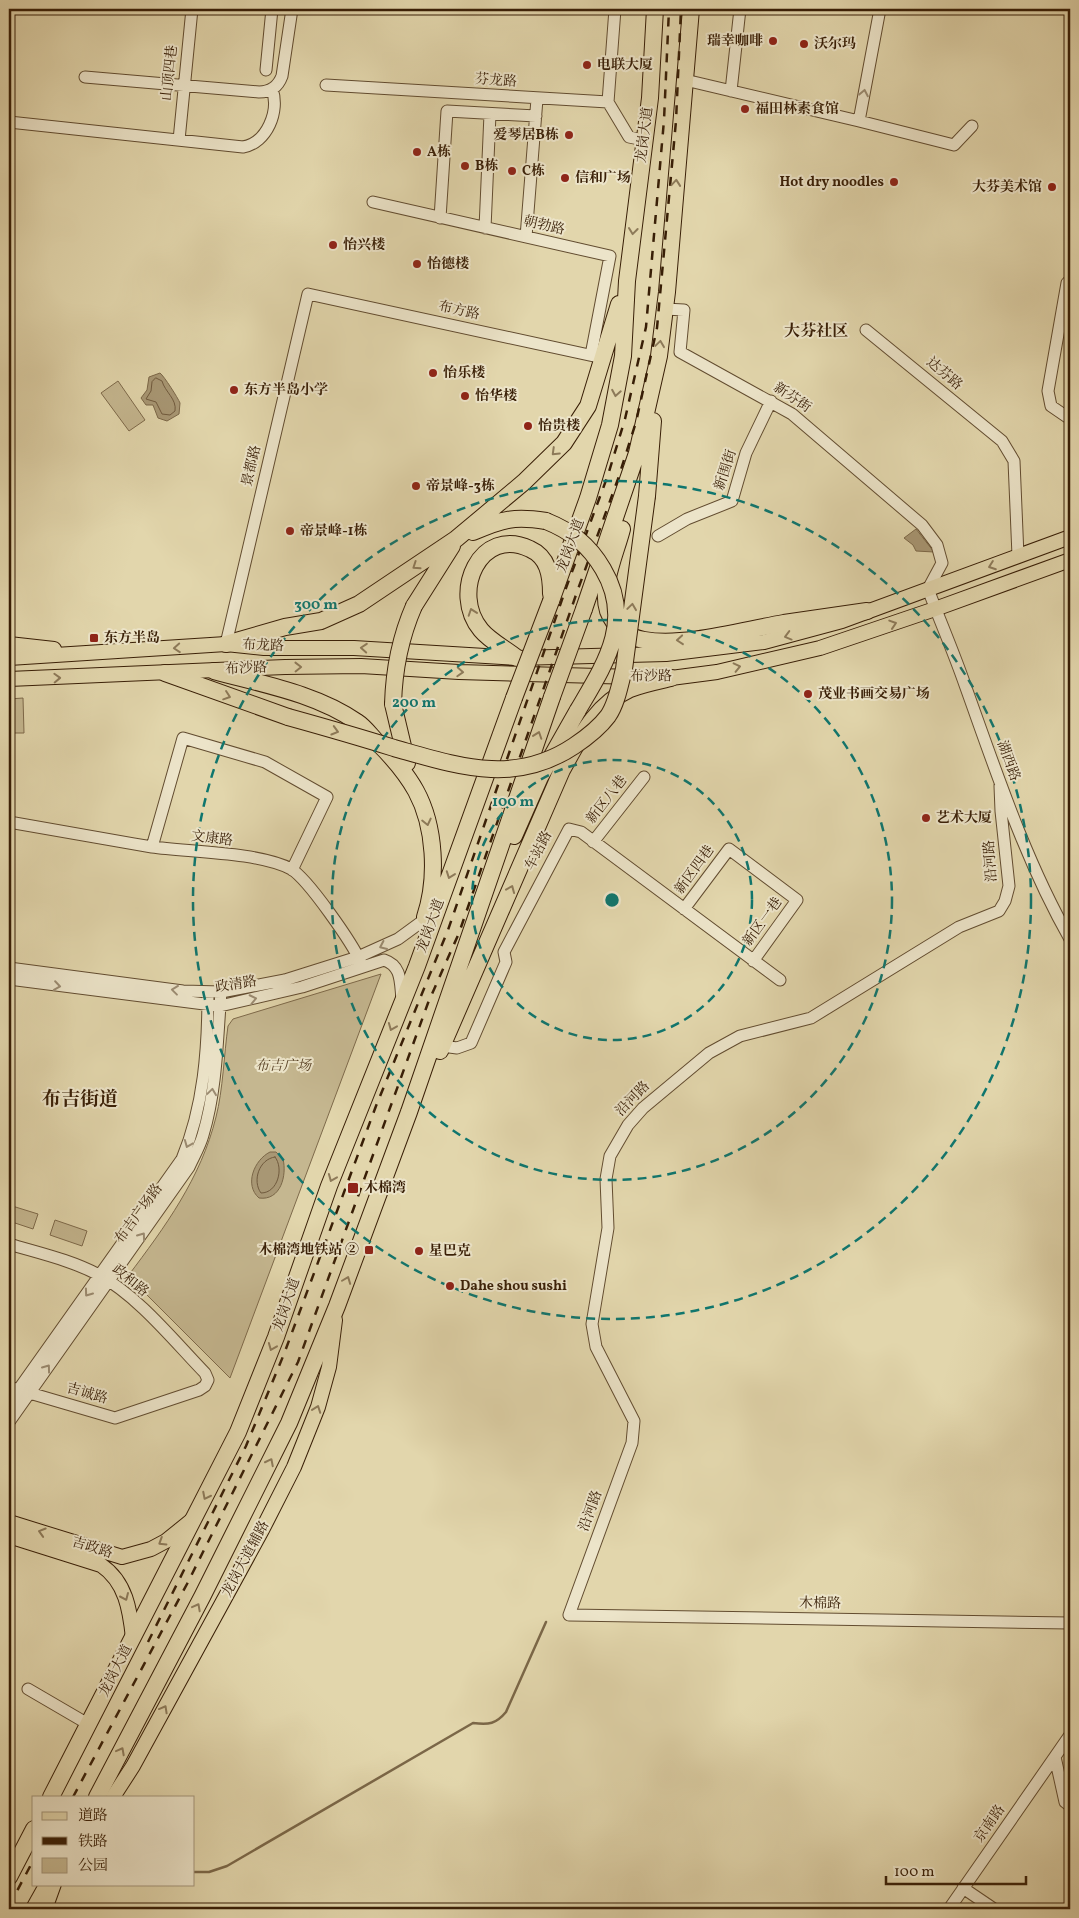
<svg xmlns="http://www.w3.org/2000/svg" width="1079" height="1918" font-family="Vollkorn,'Noto Serif SC',serif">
<rect width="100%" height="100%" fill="#e2d6ac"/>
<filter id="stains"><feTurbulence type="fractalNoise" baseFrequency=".004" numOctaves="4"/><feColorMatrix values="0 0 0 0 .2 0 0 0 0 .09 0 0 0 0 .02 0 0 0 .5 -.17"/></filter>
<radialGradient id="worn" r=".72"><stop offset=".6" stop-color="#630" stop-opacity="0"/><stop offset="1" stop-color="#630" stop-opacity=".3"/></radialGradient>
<path fill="#c5b790" stroke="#7e6a4b" d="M118,381L145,420L129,431L101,393Z
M23,698L24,733H9V699Z
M381,974L230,1378L128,1276C165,1227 201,1178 216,1117C223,1090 224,1054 228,1026L233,1019Z
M9,1205L38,1214L33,1229L9,1221Z
M55,1220L87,1231L82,1246L50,1235Z"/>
<path fill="#a89774" stroke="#7b6748" d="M160,373C164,376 178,398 180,403L179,414L167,421L158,418L153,405H146L141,398L147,390L149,377Z
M916,529L934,552L916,551L913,545L904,538Z
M270,1152H276L283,1159C287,1175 281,1201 259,1198C244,1185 254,1160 270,1152Z"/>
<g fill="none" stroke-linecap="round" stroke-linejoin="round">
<path stroke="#705a3d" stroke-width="1" d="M156,378L162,381C165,392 177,399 175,411L170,415L162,414L156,402L146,399L151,391L152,382Z
M275,1157C284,1168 278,1193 261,1193C252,1181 259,1159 275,1157Z"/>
<path stroke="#7b6748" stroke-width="2.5" d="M194,1872H209L227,1866L473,1723C489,1725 496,1724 506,1712L546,1622"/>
<defs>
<path id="minor" d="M266,70L272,9
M85,77L259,92C270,92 278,87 282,76L292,9
M685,80L859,121L880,9
M326,85L608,102L629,137L644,140
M731,91L740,9
M608,102L615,9
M859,121L954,145L972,126
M9,122L243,147C267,143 280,111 272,89
M179,140L192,9
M373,202L610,256L591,355
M440,218L447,111L536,116
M485,228L490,114
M526,237L537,99
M1070,280L1067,283L1048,391L1051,406L1070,419
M665,309L684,310L680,352L792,414L922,525L937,545L942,563L928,589C940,621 954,653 965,685C996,771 1025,860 1070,939
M866,330L1002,441L1014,461L1018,556
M658,536L687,519L732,501L746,453L771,401
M226,644L308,294L603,358
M1000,786L1001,811L1009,886L1005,901L999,911L959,927L811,1018L740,1036L709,1053L643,1108L628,1125L610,1156L606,1179L608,1228L592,1324L596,1347L634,1421L632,1443L569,1615L1070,1623
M9,822C56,830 104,839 152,847C189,852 259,852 291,869C308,879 353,944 361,963
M593,842L644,777
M152,847L183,738L265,762L327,797L292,870
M684,909L729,849L797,900L753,961
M9,968L183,991L221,992L285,980L358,957L398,939L424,920
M9,979L220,1006L302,987L384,960C402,966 400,982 402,999
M442,1046L457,1048L471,1043L506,962L504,952L569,829L581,832L780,980
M9,1244C39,1253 71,1260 99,1275C138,1296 174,1341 205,1373L208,1380L205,1386L199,1390L115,1418L9,1387
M9,1403L182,1159C204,1106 208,1049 208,992
M9,1422L189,1167C194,1156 200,1146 203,1135C217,1088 217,1040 221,992
M28,1689L88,1724
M1055,1757L1065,1802L1070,1806
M963,1888L994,1909
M949,1909L1070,1735"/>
<path id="major" d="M9,644L54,649
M9,658L226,644L264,648H354L517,658L666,654L764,642L842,621L1070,537
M9,679L285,667L361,666L459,672L671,678L717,672L820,648L935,609L1070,560
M9,1522L122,1557L151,1549L166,1541L192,1520
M9,1536L101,1565C126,1582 130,1610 133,1638
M113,1797L133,1766L262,1530L294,1467L318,1407L329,1367L335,1320
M45,1909L54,1884"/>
<path id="highway" d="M647,496L653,421
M622,529C616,553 600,586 608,611C614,627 627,637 644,640C685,647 743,630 784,623C811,619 839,615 867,611
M473,532C503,519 514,516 546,521
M551,601L588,498L610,425L623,356L627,281L650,98L655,9
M414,606L452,546
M584,609L637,453L659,356L667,292L691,9
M226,644L285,627L321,621L359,604L456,539L524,482L564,443L588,406L619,304
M517,658C506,649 490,641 481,630C450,593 480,525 530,549C548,557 551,575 551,594
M214,671C261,684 315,693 357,722C365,727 371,736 378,743C392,757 406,773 416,791C435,826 438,878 425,917
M165,673L288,717
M393,704L407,763
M514,836L540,777L578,710
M440,1051L562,770C580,738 595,705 630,689C643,684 658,681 671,678
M51,1797L238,1432L276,1337L329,1186L417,966L514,698
M97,1797L202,1597L289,1423L337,1306L409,1112L552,697
M9,1877L34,1829
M34,1909L48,1884"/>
</defs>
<use href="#minor" stroke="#624c30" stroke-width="13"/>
<use href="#major" stroke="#381e06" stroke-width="16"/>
<use href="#highway" stroke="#381e06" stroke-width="18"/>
<use href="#minor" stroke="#ece4c9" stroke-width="11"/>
<use href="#major" stroke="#e2d6ac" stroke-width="14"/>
<use href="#highway" stroke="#e2d6ac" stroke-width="16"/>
<path stroke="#381e06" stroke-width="2.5" stroke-dasharray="9 9" stroke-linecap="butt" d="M148,1642L246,1446L284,1354L376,1106L448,930L566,588L608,475L625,419L646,327L664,120L669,9
M73,1797L187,1584L298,1362L428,1003L459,933L577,592L618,479L636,422L657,328L676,121L681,9
M9,1906L34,1859"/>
<defs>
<path id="highway-bridge" d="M546,521C571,531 589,545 603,569C634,621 605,664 578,710
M552,697L584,609
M514,698L551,601
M393,704C394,669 400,638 414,606
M288,717C324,727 359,737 394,748C458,766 514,786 574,746C586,738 599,728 608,716C617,703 620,684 624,669L647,496"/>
</defs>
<use href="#highway-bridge" stroke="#381e06" stroke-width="18" stroke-linecap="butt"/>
<use href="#highway-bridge" stroke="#e2d6ac" stroke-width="16"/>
</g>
<defs><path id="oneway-chevron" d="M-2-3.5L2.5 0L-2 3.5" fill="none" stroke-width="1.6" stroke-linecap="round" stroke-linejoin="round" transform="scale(1.25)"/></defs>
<g stroke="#9b8b71">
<use href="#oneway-chevron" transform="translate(864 93) rotate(-79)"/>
<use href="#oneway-chevron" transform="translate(383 946) rotate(155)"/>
<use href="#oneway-chevron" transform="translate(57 986) rotate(8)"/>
<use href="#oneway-chevron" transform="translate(175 990) rotate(-173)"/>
<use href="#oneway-chevron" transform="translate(253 999) rotate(-12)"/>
<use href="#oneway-chevron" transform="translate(212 1092) rotate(-82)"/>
<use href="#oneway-chevron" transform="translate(188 1144) rotate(112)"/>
<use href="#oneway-chevron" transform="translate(142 1236) rotate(-54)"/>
<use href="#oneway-chevron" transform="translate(88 1293) rotate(126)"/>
<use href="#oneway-chevron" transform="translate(47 1368) rotate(-54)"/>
</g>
<g stroke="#8d7a59">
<use href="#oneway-chevron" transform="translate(676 183) rotate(-85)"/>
<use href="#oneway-chevron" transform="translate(633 231) rotate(97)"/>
<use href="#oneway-chevron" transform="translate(660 344) rotate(-82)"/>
<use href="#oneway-chevron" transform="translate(616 393) rotate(100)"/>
<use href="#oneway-chevron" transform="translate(555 452) rotate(136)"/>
<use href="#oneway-chevron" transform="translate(416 566) rotate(146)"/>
<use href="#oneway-chevron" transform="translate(992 566) rotate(160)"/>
<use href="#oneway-chevron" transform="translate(632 607) rotate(-82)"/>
<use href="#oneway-chevron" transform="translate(472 612) rotate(-109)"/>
<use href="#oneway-chevron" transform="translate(893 624) rotate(-18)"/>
<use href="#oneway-chevron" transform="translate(788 636) rotate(165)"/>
<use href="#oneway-chevron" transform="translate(680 640) rotate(175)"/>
<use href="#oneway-chevron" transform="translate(177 648) rotate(176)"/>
<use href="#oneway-chevron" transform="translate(364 648) rotate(-176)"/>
<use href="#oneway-chevron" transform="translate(298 667) rotate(-1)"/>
<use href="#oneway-chevron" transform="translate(737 667) rotate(-13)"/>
<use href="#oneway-chevron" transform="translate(460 672) rotate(3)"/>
<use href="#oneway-chevron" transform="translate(57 678) rotate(-2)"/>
<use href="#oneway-chevron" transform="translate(227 696) rotate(19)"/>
<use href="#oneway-chevron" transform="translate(335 731) rotate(16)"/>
<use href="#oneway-chevron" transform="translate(538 735) rotate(-71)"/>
<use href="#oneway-chevron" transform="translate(427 822) rotate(77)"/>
<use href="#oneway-chevron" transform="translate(450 875) rotate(110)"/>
<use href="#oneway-chevron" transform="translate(511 889) rotate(-67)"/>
<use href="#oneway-chevron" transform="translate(392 1027) rotate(112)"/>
<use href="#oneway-chevron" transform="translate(332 1178) rotate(112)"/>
<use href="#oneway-chevron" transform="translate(347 1280) rotate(-69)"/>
<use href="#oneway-chevron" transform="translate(272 1347) rotate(112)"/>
<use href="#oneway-chevron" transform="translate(317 1409) rotate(-70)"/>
<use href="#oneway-chevron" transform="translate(270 1462) rotate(-63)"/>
<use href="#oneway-chevron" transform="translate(206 1496) rotate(117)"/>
<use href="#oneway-chevron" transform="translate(42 1532) rotate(-163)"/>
<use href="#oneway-chevron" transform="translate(162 1542) rotate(148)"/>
<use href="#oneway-chevron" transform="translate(125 1597) rotate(66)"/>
<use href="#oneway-chevron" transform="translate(197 1607) rotate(-62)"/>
<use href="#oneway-chevron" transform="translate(164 1709) rotate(-61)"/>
<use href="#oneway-chevron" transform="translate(121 1751) rotate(-62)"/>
</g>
<g fill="none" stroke="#0f766e" stroke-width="2.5" stroke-dasharray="9 6">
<circle cx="612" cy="900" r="140"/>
<circle cx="612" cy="900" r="280"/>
<circle cx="612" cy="900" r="419"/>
</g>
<g fill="#8f2418" stroke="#ece4c9" stroke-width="2">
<circle cx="773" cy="41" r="5"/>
<circle cx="804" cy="44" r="5"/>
<circle cx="587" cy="65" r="5"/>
<circle cx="745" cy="109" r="5"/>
<circle cx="569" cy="135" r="5"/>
<circle cx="417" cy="152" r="5"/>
<circle cx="465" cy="166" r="5"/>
<circle cx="512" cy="171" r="5"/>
<circle cx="565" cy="178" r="5"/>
<circle cx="894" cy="182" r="5"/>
<circle cx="1052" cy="187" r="5"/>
<circle cx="333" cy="245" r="5"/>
<circle cx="417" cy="264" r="5"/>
<circle cx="433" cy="373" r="5"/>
<circle cx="234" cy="390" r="5"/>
<circle cx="465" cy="396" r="5"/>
<circle cx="528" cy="426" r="5"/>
<circle cx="416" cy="486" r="5"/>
<circle cx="290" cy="531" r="5"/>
<rect x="89" y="633" width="10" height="10" rx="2.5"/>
<circle cx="808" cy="694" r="5"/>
<circle cx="926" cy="818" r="5"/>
<rect x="347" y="1182" width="12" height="12" rx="2.5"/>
<rect x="364" y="1245" width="10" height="10" rx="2.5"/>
<circle cx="419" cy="1251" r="5"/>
<circle cx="450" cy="1286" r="5"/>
</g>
<g text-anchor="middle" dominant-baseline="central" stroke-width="4" stroke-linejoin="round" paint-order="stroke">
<g font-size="14" font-weight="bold" fill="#381e06" stroke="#ece4c9" text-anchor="start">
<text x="763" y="41" text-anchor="end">瑞幸咖啡</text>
<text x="814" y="44">沃尔玛</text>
<text x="597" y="65">电联大厦</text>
<text x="755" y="109">福田林素食馆</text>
<text x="559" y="135" text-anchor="end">爱琴居B栋</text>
<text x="427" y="152">A栋</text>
<text x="475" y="166">B栋</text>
<text x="522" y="171">C栋</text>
<text x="575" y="178">信和广场</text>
<text x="884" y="182" text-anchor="end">Hot dry noodles</text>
<text x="1042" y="187" text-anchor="end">大芬美术馆</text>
<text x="343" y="245">怡兴楼</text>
<text x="427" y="264">怡德楼</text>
<text x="443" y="373">怡乐楼</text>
<text x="244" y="390">东方半岛小学</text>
<text x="475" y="396">怡华楼</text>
<text x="538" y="426">怡贵楼</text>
<text x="426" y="486">帝景峰-3栋</text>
<text x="300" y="531">帝景峰-1栋</text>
<text x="104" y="638">东方半岛</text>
<text x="818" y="694">茂业书画交易广场</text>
<text x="936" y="818">艺术大厦</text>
<text x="364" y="1188">木棉湾</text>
<text x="359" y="1250" text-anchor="end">木棉湾地铁站 ②</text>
<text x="429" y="1251">星巴克</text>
<text x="460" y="1286">Dahe shou sushi</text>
</g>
<g font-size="14" fill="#381e06" stroke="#ece4c9">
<text transform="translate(170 73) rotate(-84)">山顶四巷</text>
<text transform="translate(496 81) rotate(4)">芬龙路</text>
<text transform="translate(645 135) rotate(-83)">龙岗大道</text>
<text transform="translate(544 226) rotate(13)">朝勃路</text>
<text transform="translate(459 311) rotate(12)">布方路</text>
<text transform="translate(944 374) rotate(40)">达芬路</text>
<text transform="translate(792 398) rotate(34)">新芬街</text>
<text transform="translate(252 466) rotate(-77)">景都路</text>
<text transform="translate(726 470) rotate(-72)">新围街</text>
<text transform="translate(571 546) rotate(-70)">龙岗大道</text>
<text transform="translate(263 646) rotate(2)">布龙路</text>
<text transform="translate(246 669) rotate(-3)">布沙路</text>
<text transform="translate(651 677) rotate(-1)">布沙路</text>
<text transform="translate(1008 761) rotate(70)">湖西路</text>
<text transform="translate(607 800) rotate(-52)">新区八巷</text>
<text transform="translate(212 839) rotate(7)">文康路</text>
<text transform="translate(539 851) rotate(-63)">车站路</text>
<text transform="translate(991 861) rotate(-94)">沿河路</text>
<text transform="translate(695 870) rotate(-54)">新区四巷</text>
<text transform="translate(763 922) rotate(-54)">新区一巷</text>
<text transform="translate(431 926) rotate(-70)">龙岗大道</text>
<text transform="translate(236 985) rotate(-9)">政清路</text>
<text transform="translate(633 1099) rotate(-46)">沿河路</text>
<text transform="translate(139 1214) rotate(-54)">布吉广场路</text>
<text transform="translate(130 1281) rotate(39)">政和路</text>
<text transform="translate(287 1305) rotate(-71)">龙岗大道</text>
<text transform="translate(87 1394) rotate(16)">吉诚路</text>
<text transform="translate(591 1511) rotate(-70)">沿河路</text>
<text transform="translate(92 1548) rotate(17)">吉政路</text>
<text transform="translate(246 1559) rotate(-62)">龙岗大道辅路</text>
<text transform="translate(820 1604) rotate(1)">木棉路</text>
<text transform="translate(116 1671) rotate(-63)">龙岗大道</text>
<text transform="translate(990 1824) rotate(-55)">京南路</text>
</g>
<g font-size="14" font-style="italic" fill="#5b4428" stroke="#ece4c9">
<text x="283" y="1066">布吉广场</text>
</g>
<g font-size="16" font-weight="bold" fill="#381e06" stroke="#ece4c9">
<text x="816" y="332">大芬社区</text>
</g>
<g font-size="19" font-weight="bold" fill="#381e06" stroke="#ece4c9">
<text x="80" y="1100">布吉街道</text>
</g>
</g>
<circle cx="612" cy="900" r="8" fill="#0f766e" stroke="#ece4c9" stroke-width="2.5"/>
<g font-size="15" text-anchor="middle" font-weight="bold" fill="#0f766e" stroke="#ece4c9" stroke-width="4" stroke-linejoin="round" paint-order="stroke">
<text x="316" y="609">300 m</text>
<text x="414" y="707">200 m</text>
<text x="513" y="806">100 m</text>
</g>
<rect width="1079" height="1918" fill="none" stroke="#e2d6ac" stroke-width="30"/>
<rect x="10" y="10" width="1059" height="1898" fill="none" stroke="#381e06" stroke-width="2.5"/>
<rect x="15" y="15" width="1049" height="1888" fill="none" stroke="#381e06"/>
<rect x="32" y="1796" width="162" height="90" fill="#ece4c9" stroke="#a4957b"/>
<rect x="42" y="1812" width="25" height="8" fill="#e2d6ac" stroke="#a4957b"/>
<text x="78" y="1820" font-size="15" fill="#381e06">道路</text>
<rect x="42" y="1837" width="25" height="8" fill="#381e06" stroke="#a4957b"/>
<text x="78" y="1846" font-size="15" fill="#381e06">铁路</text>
<rect x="42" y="1858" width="25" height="15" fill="#c5b790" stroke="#a4957b"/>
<text x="78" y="1870" font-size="15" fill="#381e06">公园</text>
<path d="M886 1876v8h140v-8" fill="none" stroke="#381e06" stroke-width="2.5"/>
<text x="894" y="1876" font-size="15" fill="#381e06" stroke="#ece4c9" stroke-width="4" paint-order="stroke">100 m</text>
<rect width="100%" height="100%" filter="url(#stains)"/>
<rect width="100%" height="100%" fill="url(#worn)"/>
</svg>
